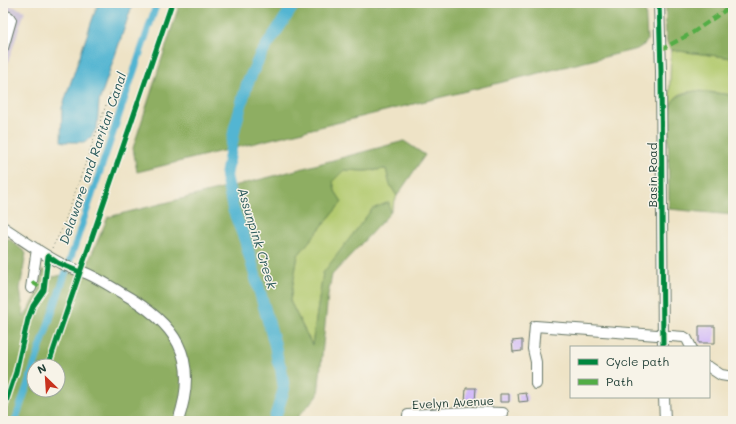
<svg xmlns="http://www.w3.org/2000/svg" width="736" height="424" font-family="Mali,sans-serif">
<rect width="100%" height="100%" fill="#f7f3e8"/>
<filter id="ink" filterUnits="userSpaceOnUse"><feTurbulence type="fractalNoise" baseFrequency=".025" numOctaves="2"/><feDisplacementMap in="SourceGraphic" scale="8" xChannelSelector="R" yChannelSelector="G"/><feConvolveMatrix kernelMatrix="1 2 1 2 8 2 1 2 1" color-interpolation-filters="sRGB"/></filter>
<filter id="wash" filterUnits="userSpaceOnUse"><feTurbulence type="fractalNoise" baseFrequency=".012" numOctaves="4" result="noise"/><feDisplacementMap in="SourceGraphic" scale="16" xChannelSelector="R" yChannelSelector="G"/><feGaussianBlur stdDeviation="0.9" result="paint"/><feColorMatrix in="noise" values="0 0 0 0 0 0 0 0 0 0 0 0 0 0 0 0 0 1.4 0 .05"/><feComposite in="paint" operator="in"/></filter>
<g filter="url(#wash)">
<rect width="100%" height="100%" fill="#eee3c6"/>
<path fill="#c9bfd7" d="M3,3L25,11L3,77Z"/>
<path fill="#b3ca6f" stroke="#698452" d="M671,50L733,58V95C719,94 691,87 679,95C674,98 672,103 669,108Z
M386,169L390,185L397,196L390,213L389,203L323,273L312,345L290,301L298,255L342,202L335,191L333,181L344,170L365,171Z"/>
<path fill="#8eae62" stroke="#56764b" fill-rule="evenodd" d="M180,3H645L647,40L645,44L637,49L137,172L133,148Z
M669,3H733V58L671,50C663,43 666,17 666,7Z
M695,91L733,95V215L669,209L668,115C671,97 678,95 695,91Z
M404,141L425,155L397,196L390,185L386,169L365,171L344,170L333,181L335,191L342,202L298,255L290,301L312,345L323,273L372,209L389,202L390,213L332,275L328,295L318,395L294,421H3V247L8,238L26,253L20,289L24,317L38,294L43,269L53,277L89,269L87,265L108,217L270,177ZM34,366H58V390H34Z"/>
<path fill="#53b5d2" stroke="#397983" d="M98,3H133L99,102L97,127L91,137L84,142H64L61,141L62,108Z"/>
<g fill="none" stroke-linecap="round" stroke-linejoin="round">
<path stroke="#53b5d2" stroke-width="7" d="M34,366L157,3
M15,421L34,366"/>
<path stroke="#53b5d2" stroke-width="12" d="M274,421L284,389L281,368L278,362L275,345L245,240L233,209L226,176L235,127L247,84L260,56L295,3"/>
</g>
<g id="blocks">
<path fill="#cfb5fa" d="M699,326H715V343H699Z
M522,340V351L513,352L512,341Z
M466,388H476L475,402H465Z
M526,393L528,401L519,402L518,394Z
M500,394H509V402H500Z"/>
</g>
</g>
<g filter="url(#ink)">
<use href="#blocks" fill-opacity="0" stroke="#677767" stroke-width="1"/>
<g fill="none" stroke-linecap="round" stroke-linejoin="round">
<defs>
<path id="minor" d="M659,3L661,71L663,347
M3,15L9,17L11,20L3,48
M3,227C22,239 40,253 60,263C69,268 79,270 88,274C99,279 110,286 120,292C176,323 200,357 178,421
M31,288L37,249
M709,367L721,375L733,377
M536,384V362L533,349L535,326L684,337L687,339L691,347
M664,397L665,421
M408,421V415L470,412L503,413"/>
</defs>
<use href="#minor" stroke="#677767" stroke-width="12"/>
<path stroke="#677767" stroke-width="1" stroke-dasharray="1 3" stroke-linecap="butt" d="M52,248L62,229L111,91"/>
<use href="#minor" stroke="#fff" stroke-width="10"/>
<path stroke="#52ad45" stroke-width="4" stroke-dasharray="8 4" stroke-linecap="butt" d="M660,50L692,33L733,5
M32,282L44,290"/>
<defs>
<path id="cycleway" d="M659,3L661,71L663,347
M48,366L172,3
M3,411L16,372L28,319L33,306L44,290L48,256L58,263L80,272"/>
</defs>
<use href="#cycleway" stroke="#f7f3e8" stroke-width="8"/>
<use href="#cycleway" stroke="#00873e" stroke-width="5"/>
</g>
</g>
<g text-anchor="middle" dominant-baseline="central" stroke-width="3" stroke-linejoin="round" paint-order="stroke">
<g font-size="12" fill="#1f3d34" stroke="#f7f3e8">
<text transform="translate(652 175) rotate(-90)">Basin Road</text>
<text transform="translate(453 402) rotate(-3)">Evelyn Avenue</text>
</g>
<g font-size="13" font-style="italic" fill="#2c5b5c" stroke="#f7f3e8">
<text transform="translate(92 158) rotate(-71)">Delaware and Raritan Canal</text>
<text transform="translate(258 238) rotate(73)">Assunpink Creek</text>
</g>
</g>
<rect width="736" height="424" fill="none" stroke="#f7f3e8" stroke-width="16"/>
<rect x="570" y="346" width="140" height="52" fill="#f7f3e8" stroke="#a1aaa0"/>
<rect x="578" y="359" width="20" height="6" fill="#00873e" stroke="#a1aaa0"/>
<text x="606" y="366" font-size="12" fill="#1f3d34">Cycle path</text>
<rect x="578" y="379" width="20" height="6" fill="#52ad45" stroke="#a1aaa0"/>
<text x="606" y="386" font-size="12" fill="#1f3d34">Path</text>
<g transform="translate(46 378) rotate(335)"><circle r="19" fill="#f7f3e8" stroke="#a1aaa0"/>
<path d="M0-3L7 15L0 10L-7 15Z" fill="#c8321e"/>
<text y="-6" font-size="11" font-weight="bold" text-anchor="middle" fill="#1f3d34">N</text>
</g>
</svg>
